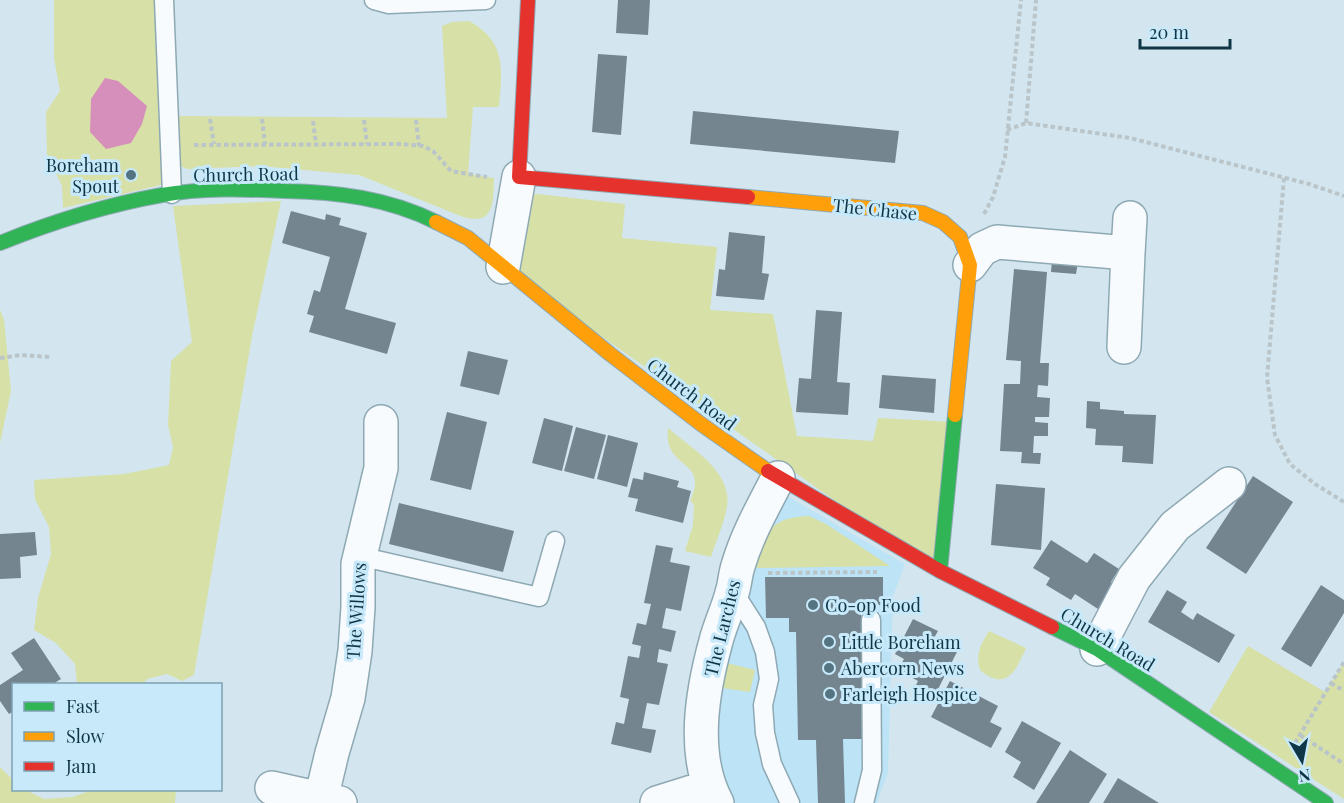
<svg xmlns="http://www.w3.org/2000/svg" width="1344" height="803" font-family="'Playfair Display',serif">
<rect width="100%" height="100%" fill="#d3e6ef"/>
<path fill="#bce3f6" d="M780,492L905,564L893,596L888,772L877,803H726L708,711L738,585Z"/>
<path fill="#d7e0a6" d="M54,0H156L165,184L63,208L62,186L47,154L46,112L60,91L54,58Z
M469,21C507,42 502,69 499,107H473L468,174L494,178C493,202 495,226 463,217L359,175L261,166L187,169L181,166L177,156L175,116L447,118L442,26L452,22Z
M538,194L625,204L622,238L717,247L710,310L773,314L797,436L873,441L878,418L955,422L940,571L915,557L503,267L527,195Z
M281,201L252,336L194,675L182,681L167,674L147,679L143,684H77L75,664L56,643L34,630L38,598L51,554L49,527L35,499L34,480L124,474L169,465L173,447L168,425L171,361L192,342L173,206Z
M0,310L4,320L11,391L0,443Z
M668,428C691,448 733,472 727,507C724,524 716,541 711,557L685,551L693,525L694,504L690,501C710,457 663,472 668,428Z
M809,516L826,524L890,566L754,568C766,533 767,518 809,516Z
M989,631L1026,648C1016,671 1006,692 980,670C975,654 981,644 989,631Z
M1248,646L1325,692L1344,662V799L1209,712Z
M727,663L755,670L750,692L722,688Z
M0,767L13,780L14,790H26L44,799L72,797L93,790H176L175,803H0Z"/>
<path fill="#d68eba" d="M105,78L118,81L147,106L142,124L131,143L106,149L90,132L91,99Z"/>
<path fill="#748590" d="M618,0H650L648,35L616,33Z
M598,54L627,56L621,135L592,132Z
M693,111L899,131L895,163L690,144Z
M291,211L325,220L326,214L341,218L339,225L367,233L345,309L396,323L387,354L309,332L314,316L307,314L314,290L320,292L330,257L282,243Z
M729,232L765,236L762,273L769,274L764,300L716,296L719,269L725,270Z
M1052,259L1078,261L1076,274L1051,272Z
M1014,269L1047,272L1040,363H1049L1048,386L1038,385L1037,397L1050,398L1049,417H1035V422L1048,423V436H1034L1033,453H1041L1040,464L1021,463L1022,452L1000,451L1004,384H1020L1021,361L1006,360Z
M816,310L842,312L837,382L850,383L848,415L796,412L799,378L811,379Z
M468,351L508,360L499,395L460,386Z
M882,375L936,379L934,413L879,408Z
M1087,401L1100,402V409L1124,411V414L1156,415L1153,464L1122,462L1123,446L1095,445L1096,429L1086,428Z
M447,412L487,422L471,490L430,480Z
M544,418L573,426L562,471L532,463Z
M576,427L606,435L594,479L564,471Z
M608,435L638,443L627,487L597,479Z
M644,472L679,481L677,487L691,491L683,523L635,511L638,499L628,497L633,478L643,480Z
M1253,476L1293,502L1246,574L1206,548Z
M996,484L1045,488L1041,550L991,545Z
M399,503L514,531L503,572L389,544Z
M35,532L37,555L20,557L21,578L0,579V534Z
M1051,540L1087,563L1094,553L1119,569L1111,582L1114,584L1098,609L1075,594L1071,600L1046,585L1050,578L1033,568Z
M656,545L673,548L670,562L690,566L681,611L666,608L662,628L676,631L671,652L659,649L657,662L668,664L659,705L647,703L642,728L656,730L651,753L611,744L616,722L624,724L629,699L620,697L628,656L639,658L641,646L632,644L637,623L646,625L651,604L644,603Z
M765,577H883V605L861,604L862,739H843L845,803H818L816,740H798L796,632H789V618H766Z
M1321,585L1344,600V613L1311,667L1281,649Z
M1167,590L1187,602L1181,612L1193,620L1197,613L1235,635L1219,663L1148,622Z
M913,619L938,631L934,638L958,650L933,699L914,689L918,681L898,670L904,659L895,654Z
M34,638L61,679L53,684H14V711L9,714L0,701V685L23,670L11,653Z
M950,681L998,706L990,722L1002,728L991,748L931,717Z
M1022,721L1061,743L1034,790L1013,777L1021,762L1005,752Z
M1070,750L1107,774L1089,803H1036Z
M1118,778L1159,803H1103Z"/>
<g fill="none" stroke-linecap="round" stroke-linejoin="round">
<defs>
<path id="lane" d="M164,0L172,194
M374,0L389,4L486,0
M359,556L539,597L555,541
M733,591L756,627L765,652L769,679L763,705L765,733L772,764L790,803
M864,803L872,770L871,620"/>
<path id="street" d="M1128,253L1130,218
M970,265L982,249L997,242L1128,253L1124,347
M503,267L519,177
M1097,649L1134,578L1175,526L1229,484
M272,788L321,799
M340,803L321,799L332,753L348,698L355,651L358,607V564L381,468V422
M657,803L708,787
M717,803C691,755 702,692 716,641C720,625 728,609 732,593C735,584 735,575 738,566C747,535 763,507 778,478"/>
<path id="fast" d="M0,243C52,222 106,205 162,195C202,188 244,189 285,191C337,192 388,198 436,222
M940,571L955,415
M1052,627L1097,649L1326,803"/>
<path id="slow" d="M748,197L923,213L943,222L960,237L970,265L955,415
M436,222L468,238L610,354L701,424L768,471"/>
<path id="jam" d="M528,0L519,177L748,197
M768,471L940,571L1052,627"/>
</defs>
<use href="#lane" stroke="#8ea9b4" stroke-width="21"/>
<use href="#street" stroke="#8ea9b4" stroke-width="36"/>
<use href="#fast" stroke="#8ea9b4" stroke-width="16"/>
<use href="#slow" stroke="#8ea9b4" stroke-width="16"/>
<use href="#jam" stroke="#8ea9b4" stroke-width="16"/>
<path stroke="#bac5c9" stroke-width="4" stroke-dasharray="4.5 3" stroke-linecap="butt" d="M210,119L214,144
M262,119L265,144
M364,120L367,144
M416,120L419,146
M313,121L316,144
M1026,123L1036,0
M1007,130L1026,123L1130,138L1309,184L1344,196
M194,145L401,144L423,146L433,151L451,171L487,177
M1284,178L1267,378L1275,435L1290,464L1315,484L1344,502
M984,214L993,197L1005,157L1021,0
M0,358L21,355L51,357
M768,573L877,572
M1331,683L1344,691
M1300,735L1344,764
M1295,743L1344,662"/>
<use href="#lane" stroke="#f8fbfd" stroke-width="18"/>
<use href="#street" stroke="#f8fbfd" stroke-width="33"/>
<use href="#fast" stroke="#30b455" stroke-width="14"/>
<use href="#slow" stroke="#ff9f0a" stroke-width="14"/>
<use href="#jam" stroke="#e5322d" stroke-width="14"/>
</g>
<g fill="#547481" stroke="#c8e9fa" stroke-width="2">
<circle cx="131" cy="175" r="6"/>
<circle cx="813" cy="605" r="6"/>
<circle cx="829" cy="642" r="6"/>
<circle cx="829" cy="668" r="6"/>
<circle cx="830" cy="694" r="6"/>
</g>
<g text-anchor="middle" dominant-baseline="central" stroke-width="6" stroke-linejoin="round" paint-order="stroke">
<g font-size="18" fill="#0f3646" stroke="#c8e9fa" text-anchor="start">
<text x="119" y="165" text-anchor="end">Boreham<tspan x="119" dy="21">Spout</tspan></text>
<text x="825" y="605">Co-op Food</text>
<text x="841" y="642">Little Boreham</text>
<text x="841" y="668">Abercorn News</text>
<text x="842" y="694">Farleigh Hospice</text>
</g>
<g font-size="18" fill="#0f3646" stroke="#c8e9fa">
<text transform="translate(246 174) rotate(-1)">Church Road</text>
<text transform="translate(875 209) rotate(6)">The Chase</text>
<text transform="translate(692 394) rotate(37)">Church Road</text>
<text transform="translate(356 611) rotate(-86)">The Willows</text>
<text transform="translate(722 628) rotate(-76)">The Larches</text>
<text transform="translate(1108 639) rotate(31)">Church Road</text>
</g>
</g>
<rect x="12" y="683" width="210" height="108" fill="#c8e9fa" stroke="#7ea1b2" stroke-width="1.5"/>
<rect x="24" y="702" width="30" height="9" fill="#30b455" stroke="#7ea1b2" stroke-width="1.5"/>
<text x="66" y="713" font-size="18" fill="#0f3646">Fast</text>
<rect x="24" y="732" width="30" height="9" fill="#ff9f0a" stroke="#7ea1b2" stroke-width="1.5"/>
<text x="66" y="743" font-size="18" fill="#0f3646">Slow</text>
<rect x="24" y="762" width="30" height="9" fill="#e5322d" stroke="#7ea1b2" stroke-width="1.5"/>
<text x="66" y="773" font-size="18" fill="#0f3646">Jam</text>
<g transform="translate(1302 761) rotate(170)" stroke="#c8e9fa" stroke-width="4.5" paint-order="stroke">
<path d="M0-4.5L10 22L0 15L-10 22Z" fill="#0f3646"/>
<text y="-9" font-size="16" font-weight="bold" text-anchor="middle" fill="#0f3646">N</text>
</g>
<path d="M1140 39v9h90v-9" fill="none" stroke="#0f3646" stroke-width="3"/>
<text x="1149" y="39" font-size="18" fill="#0f3646" stroke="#c8e9fa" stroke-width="4.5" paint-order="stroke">20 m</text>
</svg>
